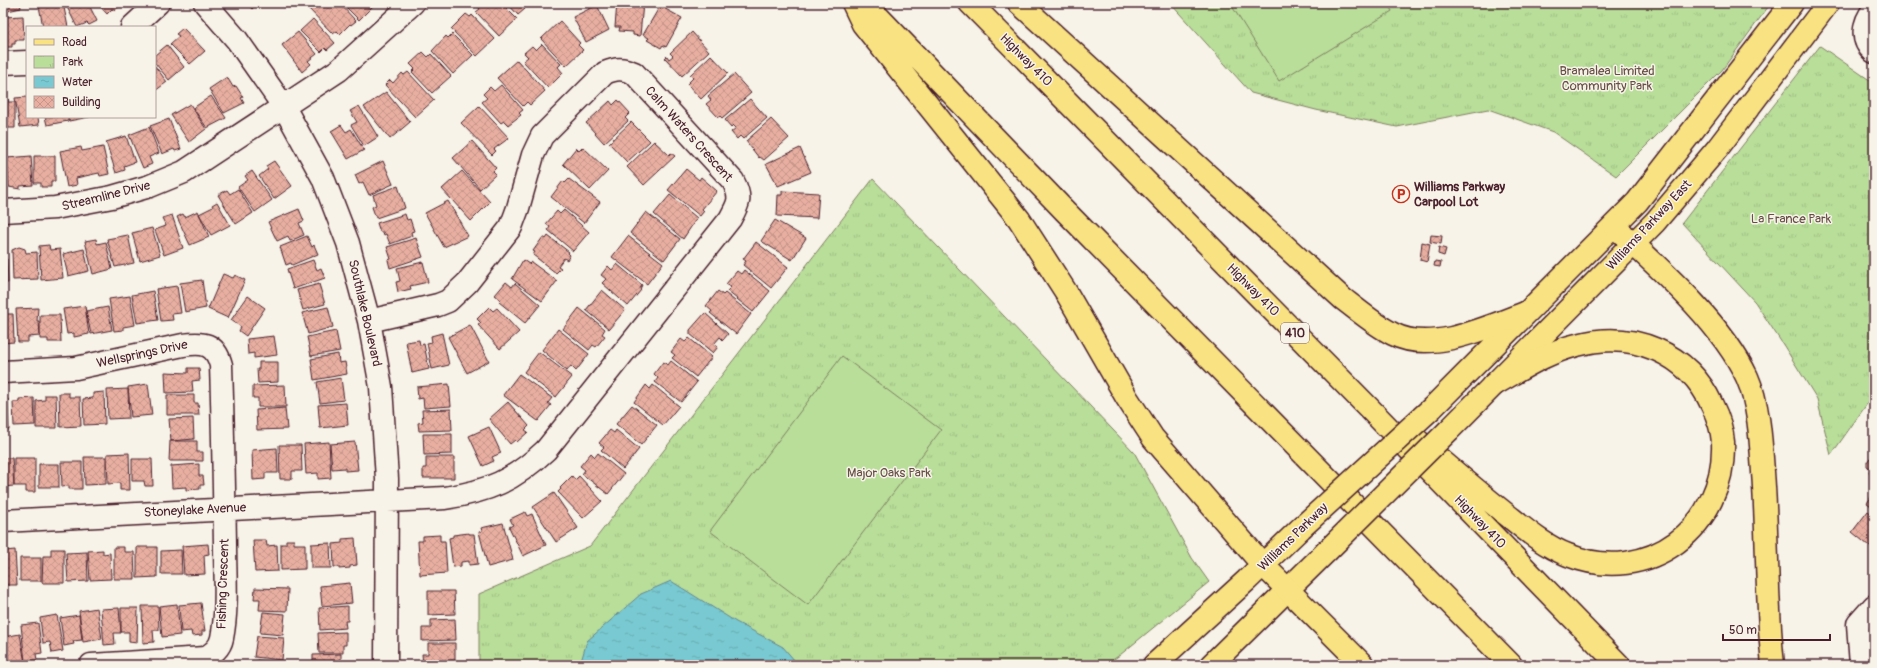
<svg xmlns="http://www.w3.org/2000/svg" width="1877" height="668" font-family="Pangolin,sans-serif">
<defs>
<pattern id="park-tufts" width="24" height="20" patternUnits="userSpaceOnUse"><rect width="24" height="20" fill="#b8de99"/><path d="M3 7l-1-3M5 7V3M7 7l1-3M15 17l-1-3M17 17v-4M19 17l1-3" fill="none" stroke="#a0be84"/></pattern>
<pattern id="water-ripples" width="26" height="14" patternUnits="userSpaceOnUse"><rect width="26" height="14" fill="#78c9d1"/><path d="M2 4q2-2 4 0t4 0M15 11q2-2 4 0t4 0" fill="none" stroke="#69acb4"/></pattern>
<pattern id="building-cross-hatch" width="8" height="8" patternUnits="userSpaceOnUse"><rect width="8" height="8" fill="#e8afa1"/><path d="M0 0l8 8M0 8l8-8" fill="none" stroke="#c8968b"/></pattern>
</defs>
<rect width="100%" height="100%" fill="#f7f3e8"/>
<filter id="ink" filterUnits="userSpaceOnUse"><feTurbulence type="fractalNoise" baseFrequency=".025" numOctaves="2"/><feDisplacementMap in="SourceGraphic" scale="8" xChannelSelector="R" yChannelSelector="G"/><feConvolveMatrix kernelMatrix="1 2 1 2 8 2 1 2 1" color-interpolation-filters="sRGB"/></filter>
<g filter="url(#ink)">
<path fill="url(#park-tufts)" stroke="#817e62" d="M1170,3H1771L1722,70L1616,176L1553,132L1488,109L1397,127L1316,110L1251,93Z
M1820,46L1874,83V394L1831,455L1817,399L1784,346L1755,302L1682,223Z
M873,179L1134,452L1192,558L1209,582L1120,655L1105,665H479V594L590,546Z"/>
<path fill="#b8de99" stroke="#817e62" d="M1230,3H1387L1392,11L1279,81Z
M842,356L941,430L808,605L710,531Z"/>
<path fill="url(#water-ripples)" stroke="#66858f" d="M671,581L736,622L783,647L795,661L792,665H580L587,641L641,594Z"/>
<path fill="url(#building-cross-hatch)" stroke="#4a1f2b" d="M3,3H20L21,8L3,12Z
M53,3H63L68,27H43L39,6Z
M65,3H88L97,21L89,25L87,23L77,27Z
M97,3H123L114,11L112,9L107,14Z
M246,3H258L252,9Z
M311,3H339L356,21L351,25L350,24L340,34L337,31L333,34L307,7Z
M342,3H374L372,5L373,6L359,20Z
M477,3H501L517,19L499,36L476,12L480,9L475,4Z
M507,3H524L522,5L525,9L518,15Z
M617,3H643L640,36L633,35V32L619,31L620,27H615Z
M597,5L609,30L586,42L573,17Z
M660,6L682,18L666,47L663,45L661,48L647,40L649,38L643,35Z
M466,14L470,17L472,15L495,39L477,56L451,29Z
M23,16L24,40H15V44H12V47H3V17Z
M313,19L335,43L327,50L325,48L321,52L300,31Z
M560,21L580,43L578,45L583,50L566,66L541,39Z
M183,28L205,51L190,64L170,44L179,36L176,34Z
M298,32L317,54L308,61L311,64L302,72L282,45Z
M692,32L709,51L682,76L665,58L667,56L669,59L673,56L670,53Z
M452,34L473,55L453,74L432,51L446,36L448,38Z
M542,44L561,64L558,67L563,73L548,88L523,61L528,57L524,53L532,46L536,50Z
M167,45L184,67L169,80L155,63V55Z
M423,52L428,57L431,54L451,76L432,93L412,72L415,69L410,64Z
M711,55L728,73L701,99L687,84L693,78L690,75Z
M517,60L545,91L530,105L527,102L523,106L497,78Z
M155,66L167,82L155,91Z
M408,72L434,100L415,117L385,85L390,80L393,83L402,73L404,75Z
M734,74L751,93L722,118L720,116L718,117L706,104L711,100L708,96Z
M227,77L233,87L236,86L243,97L241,98L244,103L224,113L209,89Z
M501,85L523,110L519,113L521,115L508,125L504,121L501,123L482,102L487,98L483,94L490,87L494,91Z
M386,92L410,122L390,139L364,107Z
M211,96L226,118L207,128L193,108Z
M27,97V117H38L39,125L20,127L15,98Z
M3,99H8V102H15V128H3Z
M750,99L767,118L743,139L740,136L737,139L731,132L736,128L733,125L731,127L725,120Z
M618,100L630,113L625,118L628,121L604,143L586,123L610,101L613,105Z
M190,104L206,129L189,142L171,115Z
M359,106L378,137L364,146L351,125L357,122L350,111Z
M479,106L509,138L494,149L496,151L492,155L461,123Z
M45,117H68V121L47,125Z
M68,117H89L69,121Z
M169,119L181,149L175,151L174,149L162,154L150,126Z
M771,119L789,138L764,160L760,157L759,158L746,141Z
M631,122L650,141L627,162L609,143Z
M341,125L346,132L351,129L364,150L348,159L331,131Z
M149,127L159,153L149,157L152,164L143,168L129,135Z
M126,136L135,162L124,166L125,170L116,173L106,142Z
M472,141L496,168L493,171L496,174L480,189L453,158Z
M654,141L669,155L671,153L675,156L644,185L627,167Z
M81,147L82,151L103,147L109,174L100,176L99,173L76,178L77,185L67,187L60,151Z
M583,147L608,171L590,190L563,164L576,148L579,151Z
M800,148L811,172L778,186L766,164Z
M3,156L5,185H3Z
M31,156L33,185L20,186V189L9,187L7,158Z
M34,156H55V181H51V187H41V183H34Z
M274,161L292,186L274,199L259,176L268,169L266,166Z
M383,161L393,184L369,195L363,182L359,184L355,175Z
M686,169L699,180L701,177L717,191L702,209L704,211L700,216L668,190Z
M252,171L272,200L255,212L238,187L248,180L245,176Z
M462,171L490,202L471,221L442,189Z
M569,179L600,202L584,223L551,197L563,181L565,183Z
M398,186L405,208L376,218L372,207L376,205L373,195Z
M238,189L253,213L236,224L218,195L227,190L230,194Z
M782,191L819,193L817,218L777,216L778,195H782Z
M670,195L697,218L683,239L654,214Z
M448,201L468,236L444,247L425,213Z
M217,202L230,225L211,235L199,214L213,207L212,205Z
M299,209L304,221L299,223L304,235L290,241L288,236L277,241L268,222Z
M564,210L589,232L573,251L548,230L550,227L546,224L557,211L560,214Z
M198,211L209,237L190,245L177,217L183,214L185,217Z
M646,212L680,239L664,260L630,233Z
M405,214L407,220L410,219L414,231L411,232L412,236L390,244L386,234L384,235L383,232H380L377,223Z
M172,215L183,248L164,255L155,230L166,226L162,218Z
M775,220L806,238L792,260L761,241Z
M152,228L160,255L140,261L132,233Z
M128,235L134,263L115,267L107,239Z
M1431,235L1442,236L1441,244L1430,242Z
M307,236L312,247L314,245L318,254L292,265L291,263L286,265L280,247Z
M548,236L569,252L568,253L570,255L567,260L564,258L558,266L561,268L556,273L533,255L535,252L533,251L543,237L546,239Z
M628,236L663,263L647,284L612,257Z
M416,238L423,257L390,268L388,260L391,259L387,247Z
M96,239L97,244L106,242L112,269L93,274L85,241Z
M756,242L788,267L771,288L743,265L746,261L743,259Z
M1422,242L1430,244L1427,262L1420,260Z
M49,245L50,250L60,249L63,278L41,280L39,246Z
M19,247L25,249L26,253L37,252L38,279L13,280L12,250Z
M1439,247L1446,249L1444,256L1438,254Z
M84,249L89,271L68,276L63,254Z
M3,259H7L8,283H3Z
M313,260L317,270L321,268L325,278L293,289L287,269Z
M523,260L529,264L531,262L557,281L542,301L512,279Z
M1435,261L1441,262L1440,267L1434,266Z
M423,262L428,282L410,286L411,289L398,292L396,282L400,281L397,268Z
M617,264L642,285L640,289L641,290L628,306L602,283L606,279L601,275L608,266L612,270Z
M744,270L770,291L753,312L727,291L731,287L726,284L737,271L741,274Z
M223,274L233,278L235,275L245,280L228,318L208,309Z
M202,280L206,308L185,312L180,283Z
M506,282L512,287L515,283L540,305L525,323L499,302L501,300L495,295Z
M319,284L325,304L303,310L297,290Z
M177,286L181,313L172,314L173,320L161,321L156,289Z
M602,290L625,310L609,329L586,310Z
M153,291L158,320L137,323L132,295Z
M718,291L723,295L725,293L751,314L736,334L710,313L712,311L706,306Z
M130,296L135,325L123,327V330L114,331L109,299Z
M248,296L265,308L246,336L239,331L241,327L231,320Z
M85,306L89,334L74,337V333L67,334L63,309Z
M108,307L112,330L91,334L86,311Z
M328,307L333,327L308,334L302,313Z
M489,307L493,311L497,308L519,332L500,349L478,325L481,323L477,319Z
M38,308L37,321H39L40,336L28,337V342H18L16,309Z
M579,308L605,329L602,334L605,336L596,347L593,345L589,350L563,329Z
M3,311H5V314H13L14,342L3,343Z
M705,313L728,334L723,340L720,337L714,344L718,347L713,353L690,334V330Z
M40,315H60L61,342H48V339H40Z
M470,325L489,361L467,373L448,337Z
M558,329L589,354L576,371L571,366L567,371L542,350Z
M336,331L340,351L311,356L307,337Z
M442,333L449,365L432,369L427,343L432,342L431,336Z
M274,336L277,355L254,358V353L248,354L247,339Z
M689,338L712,357L696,377L672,358L675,355L671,352L681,339L685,342Z
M419,340L420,345L424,344L429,369L412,373L406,342Z
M539,352L572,377L556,397L524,372Z
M338,354L339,363L345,362L347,374L314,380L311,359Z
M671,361L697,382L681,402L655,382L658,378L654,374L663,362L668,365Z
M259,362H278V382L258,383L257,369H259Z
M188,368H199L200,380L192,381L193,392L166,393L165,372L188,373Z
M519,374L552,398L548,403L551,405L538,421L503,395Z
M341,378L344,400L320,403L317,382Z
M148,384L152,415L131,417L128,387Z
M449,384L451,406L424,408L423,398L418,399L417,387Z
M285,385L286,407H258V398H253V386Z
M646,385L650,389L653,385L679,406L663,425L634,402Z
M128,389L129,418L108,419L107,390Z
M104,392L105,424L84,425L83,399L93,398V393Z
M59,393H69V397H80L81,426L60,427Z
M45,395H56L57,428H36V401L45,400Z
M167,395H194V403H198L199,415H167Z
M34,398L35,425L14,426L13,402H19V399Z
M3,399H8L9,430H3Z
M508,402L529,426L525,430L528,432L517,442L515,440L510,444L489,419Z
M346,403L348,425L320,428L318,405Z
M632,405L657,425L641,445L616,424Z
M285,408L287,429L257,430L256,410Z
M451,409L452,430L419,431L418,423L423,422L422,410Z
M193,418L194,439L171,441L169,419Z
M489,427L501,453L492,457L494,461L483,466L469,436Z
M610,430L614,433L616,430L639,449L623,469L601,450L604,447L599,443Z
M423,434H452V454L424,455Z
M170,441H197V452H203V461H169Z
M329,442L331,478L318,479V473L306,474L304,444Z
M355,442L358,470L345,471V468L332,469L330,444Z
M279,445H301L302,471H292V479H280Z
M277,448L278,473H265V479L253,480L252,450Z
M129,453L130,490H120V483L108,484L107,454Z
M591,453L595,457L598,453L624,474L608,494L582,474L585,470L580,466Z
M84,457H106V484L85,485Z
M426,457H454V478H423V468H426Z
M1874,457V476L1869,472L1871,469L1867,466V462L1870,458Z
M3,458H12L14,486L3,487Z
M14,458H35V492H26V486H14Z
M132,459H152L153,486H145L144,481H132Z
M61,462H82V489H69V486L62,487Z
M39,464H59V487H39Z
M199,464V476H203L204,485H200V489L186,490V487L172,488L171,466Z
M572,476L575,480L579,476L602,501L583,518L558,492L561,489L560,488Z
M554,493L578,528L556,542L533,507Z
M1874,493V508L1867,503Z
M1868,511L1874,516V550L1852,532Z
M525,512L527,516L532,514L546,545L523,556L509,527L513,525L510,519Z
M503,523L513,560L488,567L479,532L482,531L481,528Z
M469,533V534H474L478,564L469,565V561L461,562V566L453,567L449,538L453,537V535Z
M440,535V541H445L447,573L420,575L418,541H423V536Z
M355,538L357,565L350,566V568L339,569V567H334L333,544L342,543V539Z
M253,540H266L267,546L277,545L278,571L255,572Z
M286,540H294V544H305V569L281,570V544H286Z
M330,543L331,568H311V544Z
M208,544L209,554L204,555L205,574L184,575L182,546Z
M114,547H124V552H134L135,579H114Z
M137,547H157V577L137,578Z
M51,549H64V583H42L43,556H51Z
M15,550L17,585H3V555L5,554V551Z
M103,550V554L110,553L111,579L90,580L88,551Z
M181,550L182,574H161V551Z
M87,552L88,581L68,582L66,553Z
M20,558H41V581H20Z
M350,583L352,603L322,606L320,586Z
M255,588L288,589L287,611L259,610L260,599H254Z
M428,591H454L455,614L428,615Z
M201,603L205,631H202V635L192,636L191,631L181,632L179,605Z
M177,604L180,635L162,637L159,606Z
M142,606H158L159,630H153L154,642L143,643Z
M348,606V621H345L346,628L320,630L319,608Z
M97,608L102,639L83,642L79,611Z
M119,608L121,633H114L115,644L104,645L101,609Z
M121,608H138L137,643L129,642V632H121Z
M263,612L285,614L283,635L260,633Z
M57,615L63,651L52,653L50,642L43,643L40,618Z
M79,615L82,640L73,641L74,644L64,646L60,618Z
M455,619L456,640L422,641V628H431V620Z
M38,623L42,653L36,654L37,660L25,662L21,625Z
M346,632V645H343V653H319L318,633Z
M20,634L25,663L7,665L3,637Z
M257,636L284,638L282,660L254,657Z
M428,643H455V665H423L422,654H428Z
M341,654V665H313V655Z
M257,660L277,665H256Z"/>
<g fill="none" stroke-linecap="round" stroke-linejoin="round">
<defs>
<path id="minor" d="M205,3L237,40L284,107L323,178L348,243L369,321L381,387L387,479L386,665
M1874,9C1863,23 1860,40 1874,52
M132,27L158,3
M3,63L27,62
M3,211L55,208L112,197L150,186L184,172L339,70L413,3
M3,372L76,368L183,345C203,342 215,343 221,365C223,425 224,485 225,544C225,575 228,608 222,638C220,648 213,653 205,658L91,665
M3,521L445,498C489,491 513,481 546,450L730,219C739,203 742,198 733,181L634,73C623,68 616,68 605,73L542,136L533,155L518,208L511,227L467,283L448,301L438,305L369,321
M1861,665L1858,624L1874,606"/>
<path id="major" d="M1432,408L1637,202L1792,3
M1449,430L1655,222L1717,149L1828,3
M1154,665L1247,580L1301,528
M1211,665L1327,551"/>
<path id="highway" d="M853,3L863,24L1019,219L1066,292L1127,398L1153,438L1263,565L1363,665
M865,3L1065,211L1511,665
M970,3L1368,407L1619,665
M1019,3L1343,299C1359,311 1375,325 1393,334C1431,354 1488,327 1525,313
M1614,226C1658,267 1721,322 1747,377C1759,404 1761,443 1763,472C1768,536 1766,601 1773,665
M1417,440C1448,466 1479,493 1511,518C1528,532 1547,547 1568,555C1648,587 1726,527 1723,442C1722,429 1718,417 1712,405C1688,352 1632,330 1577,345C1547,352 1520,370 1493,385"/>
</defs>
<use href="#minor" stroke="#4a1f2b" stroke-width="25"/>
<use href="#major" stroke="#4a1f2b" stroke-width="25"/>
<use href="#highway" stroke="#4a1f2b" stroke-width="25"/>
<use href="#minor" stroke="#f7f3e8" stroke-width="22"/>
<use href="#major" stroke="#f8e281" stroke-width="22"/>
<use href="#highway" stroke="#f8e281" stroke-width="22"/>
<defs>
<path id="major-bridge" d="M1301,528L1432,408
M1327,551L1449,430"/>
</defs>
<use href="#major-bridge" stroke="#4a1f2b" stroke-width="25" stroke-linecap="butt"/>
<use href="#major-bridge" stroke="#f8e281" stroke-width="22"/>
</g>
</g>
<defs>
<symbol id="parking-ring" viewBox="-11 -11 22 22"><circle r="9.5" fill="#f7f3e8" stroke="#c8321e" stroke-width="1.5"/><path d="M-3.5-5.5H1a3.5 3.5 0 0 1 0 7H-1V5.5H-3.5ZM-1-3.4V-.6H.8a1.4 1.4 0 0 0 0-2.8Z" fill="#c8321e"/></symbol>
</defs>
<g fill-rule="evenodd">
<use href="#parking-ring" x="1391" y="184" width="20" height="20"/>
</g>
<g text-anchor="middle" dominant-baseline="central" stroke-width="3" stroke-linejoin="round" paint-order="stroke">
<rect fill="#f7f3e8" stroke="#7e5f64" stroke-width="1" x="1281" y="323" width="28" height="20" rx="3"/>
<g font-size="12" font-weight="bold" fill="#4a1f2b">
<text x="1295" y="333">410</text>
</g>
<g font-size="13" fill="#4a1f2b" stroke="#f7f3e8">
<text transform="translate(1026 60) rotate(45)">Highway 410</text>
<text transform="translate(689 134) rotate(48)">Calm Waters Crescent</text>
<text transform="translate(106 196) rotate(-14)">Streamline Drive</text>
<text transform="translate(1649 225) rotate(-47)">Williams Parkway East</text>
<text transform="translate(1253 290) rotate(45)">Highway 410</text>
<text transform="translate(365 313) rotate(77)">Southlake Boulevard</text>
<text transform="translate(142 354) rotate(-12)">Wellsprings Drive</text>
<text transform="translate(195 510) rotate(-3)">Stoneylake Avenue</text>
<text transform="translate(1480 522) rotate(46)">Highway 410</text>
<text transform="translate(1293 537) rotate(-44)">Williams Parkway</text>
<text transform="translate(223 584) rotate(-88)">Fishing Crescent</text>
</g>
<g font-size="13" fill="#664f46" stroke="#f7f3e8">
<text x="1607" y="71">Bramalea Limited<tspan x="1607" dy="15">Community Park</tspan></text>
<text x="1791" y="219">La France Park</text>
<text x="889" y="473">Major Oaks Park</text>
</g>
<g font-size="13" font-weight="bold" fill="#4a1f2b" stroke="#f7f3e8" text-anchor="start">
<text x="1414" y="187">Williams Parkway<tspan x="1414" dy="15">Carpool Lot</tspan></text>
</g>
</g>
<rect width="1877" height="668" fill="none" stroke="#f7f3e8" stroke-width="16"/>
<rect x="8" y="8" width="1861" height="652" fill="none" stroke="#4a1f2b" stroke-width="1.5" filter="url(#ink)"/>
<rect x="26" y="26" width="130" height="92" fill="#f7f3e8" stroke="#b29e9c"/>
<rect x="34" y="39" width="20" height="6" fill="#f8e281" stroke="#b29e9c"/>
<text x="62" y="46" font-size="12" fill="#4a1f2b">Road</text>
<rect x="34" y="56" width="20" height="12" fill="url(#park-tufts)" stroke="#b29e9c"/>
<text x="62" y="66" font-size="12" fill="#4a1f2b">Park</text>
<rect x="34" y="76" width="20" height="12" fill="url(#water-ripples)" stroke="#b29e9c"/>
<text x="62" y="86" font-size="12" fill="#4a1f2b">Water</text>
<rect x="34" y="96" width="20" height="12" fill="url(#building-cross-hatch)" stroke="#b29e9c"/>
<text x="62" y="106" font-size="12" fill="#4a1f2b">Building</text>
<path d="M1723 634v6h107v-6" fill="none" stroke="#4a1f2b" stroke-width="2"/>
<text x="1729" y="634" font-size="12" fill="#4a1f2b" stroke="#f7f3e8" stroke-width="3" paint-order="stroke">50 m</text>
</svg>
